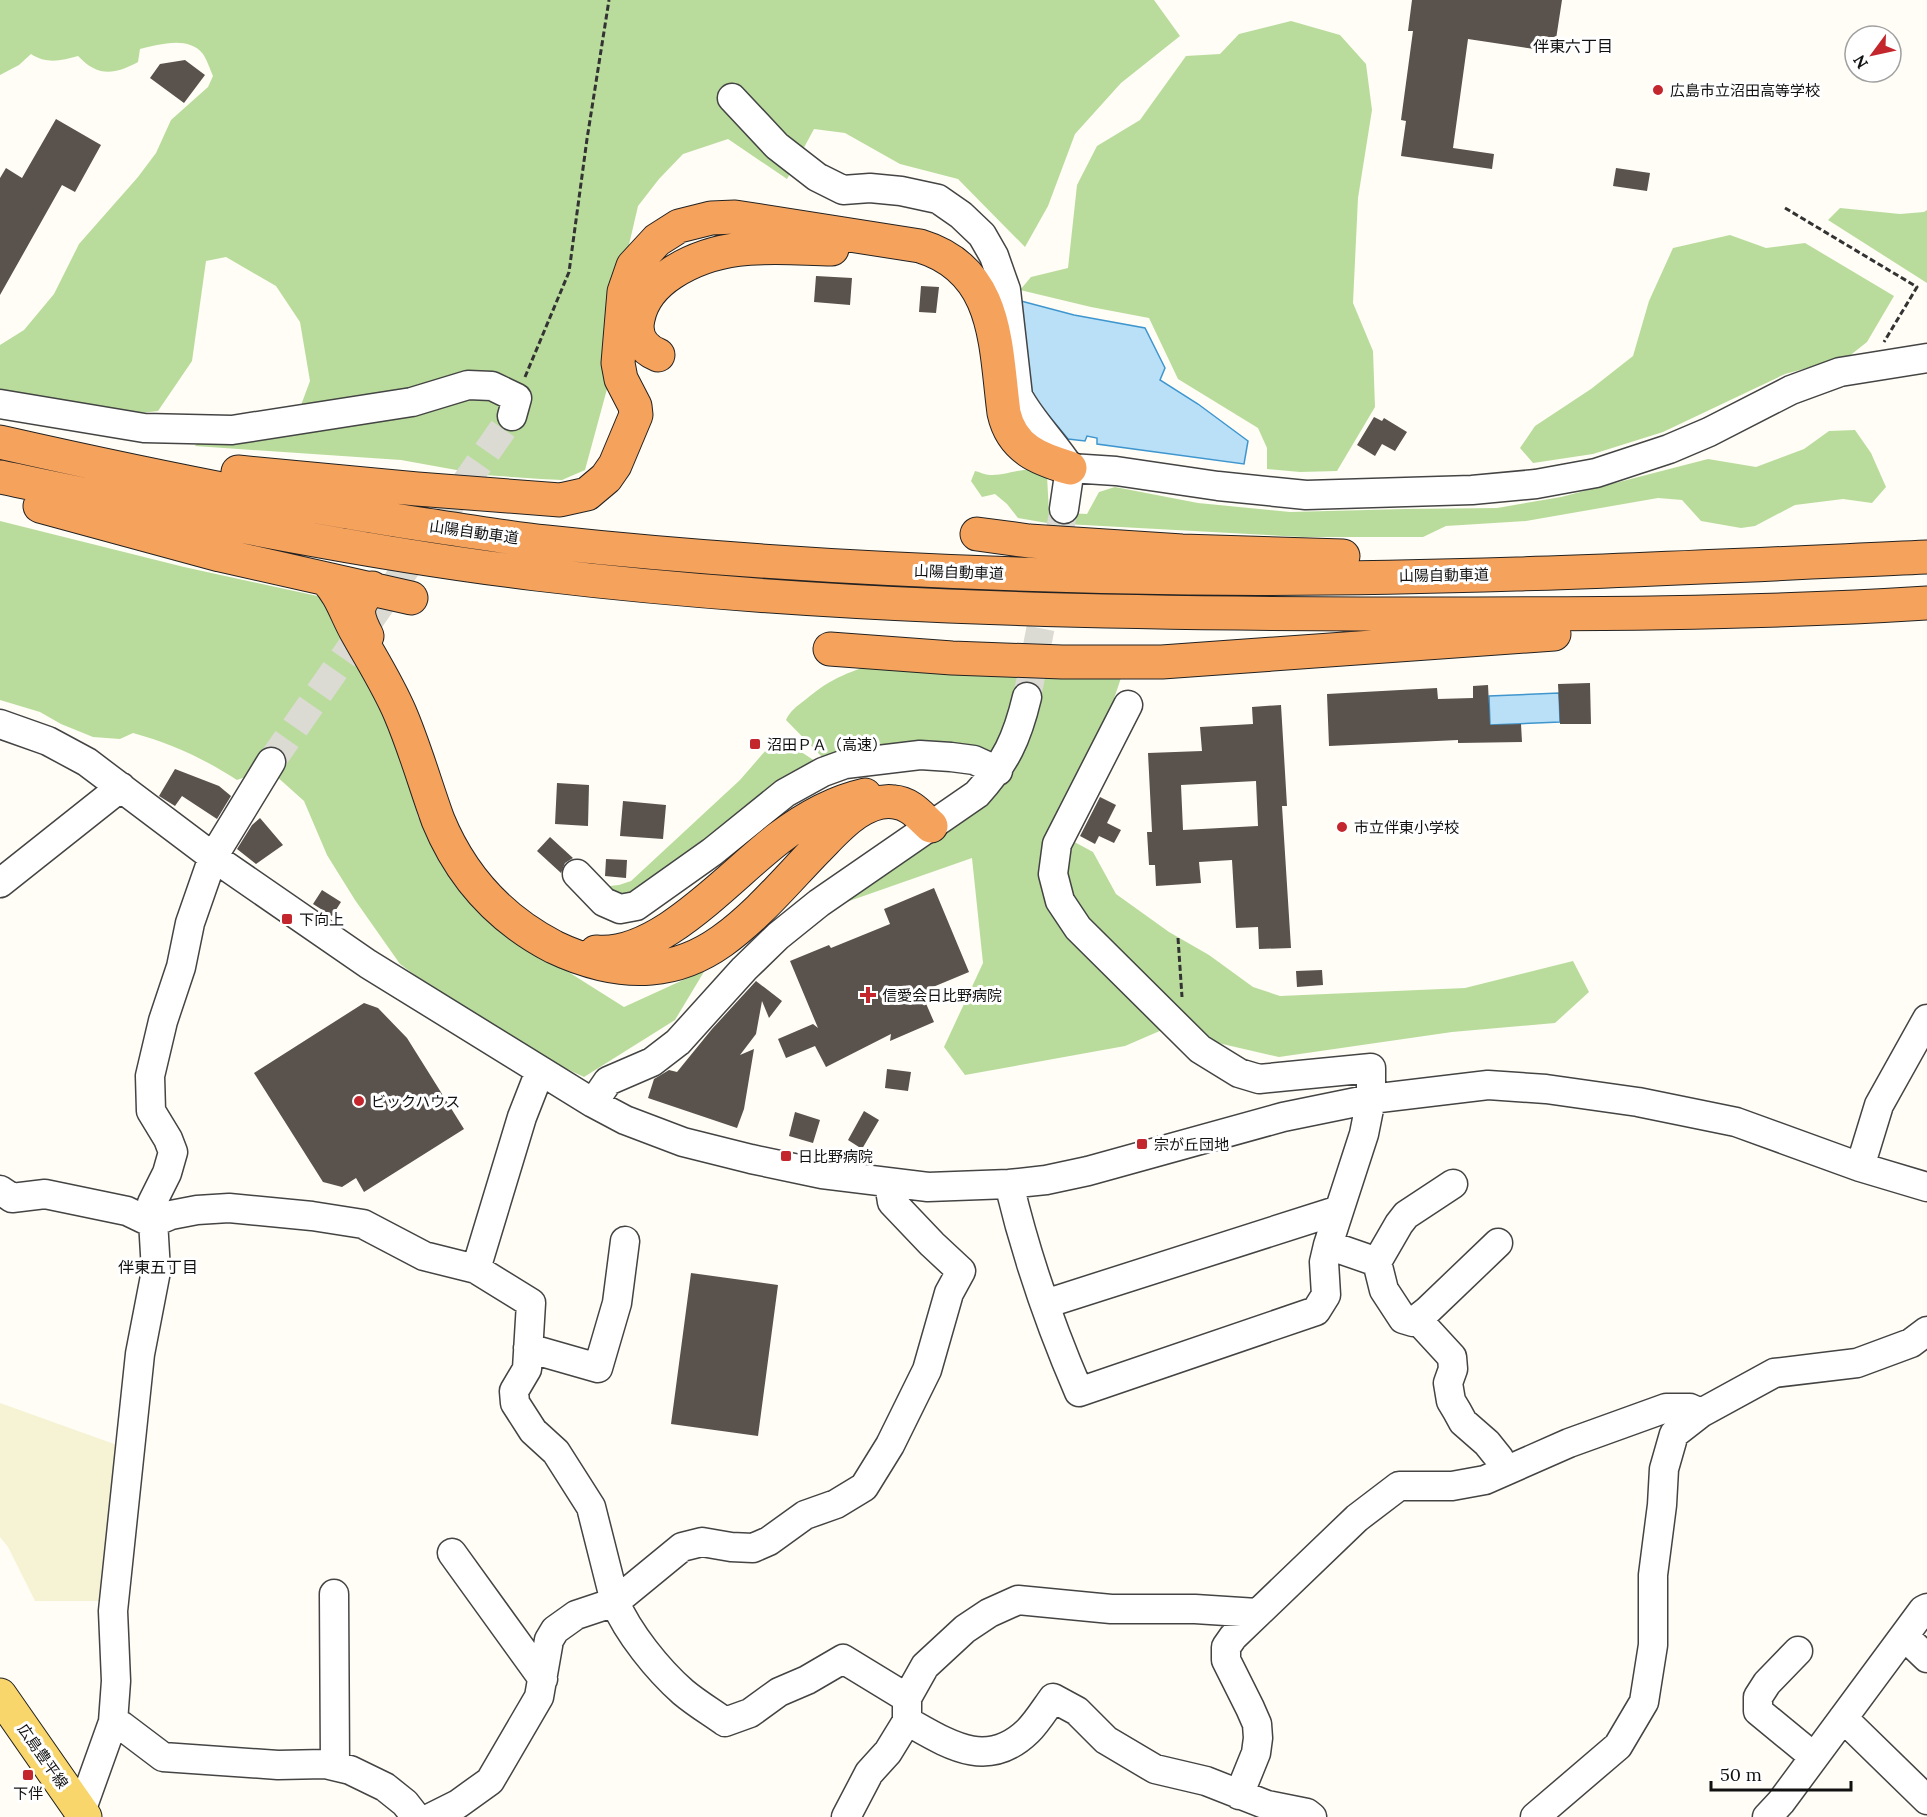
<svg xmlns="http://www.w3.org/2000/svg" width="1927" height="1817" font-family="Lora,'Noto Sans JP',serif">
<rect width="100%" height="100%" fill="#fffdf5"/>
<path fill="#f6f3d4" d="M0,1403L117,1445L101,1601H35L8,1547L0,1537Z"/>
<path fill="#b9dc9c" d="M0,0H1154L1180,36L1121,83L1075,134L1048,206L1025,247L958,179L900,164L845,133L814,129L787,179L728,139L683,154L659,179L638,206L628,249L610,378L585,470L562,480L541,479L484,475L401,460L195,446L202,436L291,432L310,381L300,322L276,286L226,257L206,261L192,361L158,411L122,415L0,393V345L24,330L54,294L79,244L138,177L156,153L171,120L208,87L213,76C210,69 207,60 203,54C188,35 158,45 140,49L138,62C114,75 98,77 78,56C61,61 46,64 31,54L19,65L0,75Z
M1291,21L1340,35L1366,64L1372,110L1358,198L1353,303L1373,351L1375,407L1337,471L1300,472L1267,469V448L1258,428L1178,379L1149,318L1091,307L1020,290L1031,277L1068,268L1077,185L1097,146L1140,120L1186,56L1220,54L1239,34Z
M1840,208L1900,214L1924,212L1927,210V283L1828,220Z
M1730,235L1766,248L1805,243L1894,296L1867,342L1848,357L1785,374L1663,432L1593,454L1533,463L1520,448L1535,426L1591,389L1633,356L1649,301L1673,248Z
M1855,430L1871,453L1886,487L1872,503L1843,499L1795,505L1755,526L1741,528L1701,521L1682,500L1658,498L1526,521L1446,526L1423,537H1303L1047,523L1018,518L1007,504L995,494L982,497L971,481L975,471C980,472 985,475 990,475C1012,476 1027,462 1047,476L1049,512L1087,514L1099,492L1115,487L1198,503L1290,512L1406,509L1497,508L1561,497L1708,459L1756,467L1804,449L1829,431Z
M0,521L184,567L322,597L396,739L418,817L483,909L543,956L624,1007L705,970L675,1020L584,1077L539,1056L436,991L400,964L355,900L327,855L304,801L275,775L257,773L237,780C205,759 170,743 133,733L120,739L93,737L61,724L40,712L0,700Z
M885,661L1123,672L1067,838L1093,852L1116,894L1169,932L1209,955L1253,987L1280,996L1465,988L1573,961L1589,992L1555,1023L1452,1032L1279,1057L1162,1030L1125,1046L965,1075L944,1047L983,963L972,858L815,913L940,831L999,745L988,754C949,742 902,739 863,749C851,752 839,759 828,763L786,720C790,711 797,706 805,700C832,677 851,671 885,661Z
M780,738L821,765L628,900L601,887L619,885L631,881L740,780L773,742Z"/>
<path fill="#b9e0f7" stroke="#3f96cf" stroke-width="1.5" d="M1021,301L1074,315L1145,328L1165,368L1160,380L1198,404L1248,441L1244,464L1097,444V438L1087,436L1085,441L1068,439L1031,394Z
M1559,693L1560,722L1490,725L1489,696Z"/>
<path fill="#5a524d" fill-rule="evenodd" d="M1412,0H1562L1554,52L1468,39L1453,148L1494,154L1492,169L1401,156L1406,121L1401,120L1413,31H1408Z
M185,60L205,75L184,103L150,78L160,64Z
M56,119L101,145L75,192L62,185L0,295V178L6,168L22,178Z
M1616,168L1650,173L1647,191L1613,186Z
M816,276L852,278L850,305L814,302Z
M921,286L939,287L936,313L919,312Z
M1374,417L1382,421L1384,418L1407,432L1395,451L1382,444L1375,456L1357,445Z
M1590,683L1591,724H1560L1558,684Z
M1488,685L1490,725L1521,724L1522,742L1458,743V740L1329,746L1327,694L1437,688L1438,699L1473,698V686Z
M1281,705L1287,806H1282L1291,948L1259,949L1258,927L1236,928L1232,860L1199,862L1201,883L1156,886L1155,865H1149L1147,832H1152L1148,753L1202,751L1200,727L1253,724L1252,707ZM1256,781L1258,826L1183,830L1181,785Z
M175,769L219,786L231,796L217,819L182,796L175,806L159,796Z
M557,783L589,785L588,826L555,824Z
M1100,797L1116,805L1107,823L1121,830L1114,843L1099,836L1095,844L1080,836Z
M623,801L666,805L663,839L620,836Z
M260,818L283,845L256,864L237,849L252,825Z
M550,837L573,858L565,863L561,873L537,851Z
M606,859L627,860L626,878L605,876Z
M934,888L969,972L921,992L934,1022L890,1041L891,1034L826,1067L815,1046L786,1058L778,1039L813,1024L818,1028L790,961L829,945L831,948L890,924L884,909Z
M322,890L341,902L332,916L313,904Z
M1322,970L1323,985L1297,987L1296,971Z
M756,981L782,1001L769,1018L762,1001L756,1034L740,1055L754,1049L744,1109L737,1128L648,1098L654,1079L669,1070L677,1072L712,1029Z
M364,1003L378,1008L407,1038L464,1129L364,1192L356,1178L342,1187L323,1182L254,1073Z
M887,1069L911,1072L908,1091L885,1088Z
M864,1111L879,1120L862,1149L848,1140Z
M795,1112L820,1120L813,1143L789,1136Z
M691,1273L778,1285L758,1436L671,1424Z"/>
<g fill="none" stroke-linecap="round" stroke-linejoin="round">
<path stroke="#dbdad3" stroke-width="28" stroke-dasharray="28 14" stroke-linecap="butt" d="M1027,697L1064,509
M271,762L512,416"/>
<defs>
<path id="minor" d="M732,98L777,146L817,177L843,190L870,188L901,191L938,199L961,215L982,235L994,256L1006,290L1018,396C1032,422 1054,443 1070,468L1064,509
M0,404L144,428L232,430L412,402L468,385L492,386L517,398L512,416
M1070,468L1116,471L1218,486L1306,495L1472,490L1536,484L1596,473L1669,449L1709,432L1791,390L1840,372L1927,358
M0,724L48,741L87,762L213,857L368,964L593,1103L625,1120L683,1142L751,1159L822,1174L928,1187L1009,1184L1046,1180L1088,1171L1283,1117L1371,1099L1488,1085L1546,1089L1638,1102L1736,1122L1860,1167L1927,1187
M577,874L604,902L620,909L636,906L712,852L785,793L823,772L845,764L920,755L951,757L974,760L998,771
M0,883L121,787
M593,1103L608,1081L652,1062L678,1042L744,969L778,936L819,903L977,794C1006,762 1017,739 1027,697
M1860,1167L1879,1105L1927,1019
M1009,1184C1026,1255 1050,1325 1079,1392L1316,1311L1326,1295L1324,1262L1328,1245L1364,1134L1371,1099V1068L1259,1079L1239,1073L1200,1049L1078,928L1060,901L1053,874L1057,844L1128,705
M1453,1184L1406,1215L1399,1224L1377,1262L1384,1290L1403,1319L1413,1322L1427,1311L1498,1243
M0,1190L12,1198L45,1194L127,1211L152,1223L171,1215L197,1210L229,1208L312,1216L363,1224L424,1256L476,1269L531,1303L527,1369L514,1391L515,1403L533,1431L556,1452L591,1507L615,1602C628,1633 658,1670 683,1692C696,1703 711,1712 725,1722L750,1713L779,1692L807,1680L843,1659L907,1698
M1328,1245L1377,1262
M476,1269L522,1117L540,1071
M1045,1304L1339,1210
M1417,1319L1452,1357L1453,1369L1448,1383L1451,1401L1457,1411L1463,1422L1487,1443L1499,1458L1505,1470
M528,1348L598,1368L617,1303L625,1241
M452,1553L543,1679
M334,1594L335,1766
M1904,1636L1927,1658
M1798,1651L1767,1683L1758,1697V1711L1814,1757
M1843,1718L1927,1800
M907,1721C948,1744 987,1771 1028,1731C1037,1722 1045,1709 1053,1698L1077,1711L1106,1740L1155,1769L1206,1781L1267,1805L1307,1813L1312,1817
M113,1722L122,1726L163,1757L278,1765L325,1764L350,1770L385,1787L405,1803L416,1817
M1239,1795L1256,1753L1258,1738L1257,1724L1250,1708L1226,1660V1647L1233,1637L1357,1518L1399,1486H1452L1485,1480L1569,1443L1666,1408H1690L1701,1413
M79,1817L113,1722L116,1681L113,1611L140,1354L156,1271L152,1203L167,1173L173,1152L168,1139L151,1111L150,1076L163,1021L181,967L190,923L213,857L271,762
M432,1817L458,1804L490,1781L539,1697L549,1640L555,1630L576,1615L615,1602L682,1547L702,1542L731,1547L753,1548L769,1541L805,1515L836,1504L864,1487L890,1445L927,1370L949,1293L961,1271L932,1244L892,1202L889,1183
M846,1817L869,1773L888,1752L907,1721V1698L925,1666L965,1629L989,1613L1018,1600L1111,1609H1195L1257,1613
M1535,1817L1618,1746L1644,1702L1653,1645V1575L1662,1505L1664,1469L1674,1434L1701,1413L1774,1373L1857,1363L1911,1343L1927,1331
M1767,1817L1781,1802L1923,1610L1927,1608"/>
<path id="major" d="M0,1695L85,1817"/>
<path id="highway" d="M658,355C643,349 634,336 638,319C642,298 655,284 672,273C723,240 775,248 832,249
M0,442C146,475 292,505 440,527C475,532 510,538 546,542C759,565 973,575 1187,578C1434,581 1681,568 1927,557
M238,472L417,489L560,500L587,494L606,478L615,465L636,415L635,406L621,379L618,363L624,292L633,266L657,240L679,226L711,218L735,217L920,246C999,270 995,345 1004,413C1012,449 1039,459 1070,468
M0,477C178,514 355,552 536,574C810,607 1087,613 1362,614C1551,614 1739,615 1927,603
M40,506L220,555L411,598
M977,534L1029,541L1182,551L1343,556
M326,579C342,596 346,614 357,633C372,660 388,685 400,713C415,748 425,784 438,820C461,876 500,919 554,947C583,961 619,971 651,968C677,966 701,956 722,941C757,916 786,881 816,850C829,837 841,823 856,813C867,806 881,800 894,802C910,803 920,816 931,826
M367,636C356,615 354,606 372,588
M830,649L952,658L1062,662H1162L1554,634
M596,952C660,958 730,875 779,838C804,819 834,802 865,795"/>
</defs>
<use href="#minor" stroke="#444" stroke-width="31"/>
<use href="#major" stroke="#222" stroke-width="35"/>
<use href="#highway" stroke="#222" stroke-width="35"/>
<path stroke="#333" stroke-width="3" stroke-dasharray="6 3" stroke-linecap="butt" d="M1785,208L1917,287L1884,342
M525,377L569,272L587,139L609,0
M1178,938L1182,997"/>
<use href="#minor" stroke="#fff" stroke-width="28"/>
<use href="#major" stroke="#f9d66b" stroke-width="33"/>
<use href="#highway" stroke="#f5a25d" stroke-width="33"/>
</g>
<g fill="#c4262e" stroke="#fff" stroke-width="2">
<circle cx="1658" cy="90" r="6"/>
<rect x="749" y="738" width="12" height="12" rx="3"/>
<circle cx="1342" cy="827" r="6"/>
<rect x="281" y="913" width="12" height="12" rx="3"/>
<path d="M865 986h6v6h6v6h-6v6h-6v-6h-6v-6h6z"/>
<circle cx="359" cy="1101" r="6"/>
<rect x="1136" y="1138" width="12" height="12" rx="3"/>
<rect x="780" y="1150" width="12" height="12" rx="3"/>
<rect x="22" y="1769" width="12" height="12" rx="3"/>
</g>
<g text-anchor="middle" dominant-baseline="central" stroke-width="6" stroke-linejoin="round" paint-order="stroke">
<g font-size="15" fill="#111" stroke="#fff" text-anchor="start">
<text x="1670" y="90">広島市立沼田高等学校</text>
<text x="767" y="744">沼田ＰＡ（高速）</text>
<text x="1354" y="827">市立伴東小学校</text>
<text x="299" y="919">下向上</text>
<text x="882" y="995">信愛会日比野病院</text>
<text x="371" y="1101">ビックハウス</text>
<text x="1154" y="1144">宗が丘団地</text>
<text x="798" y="1156">日比野病院</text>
<text x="28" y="1793" text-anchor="middle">下伴</text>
</g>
<g font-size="15" fill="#111" stroke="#fff">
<text transform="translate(474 532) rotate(8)">山陽自動車道</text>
<text transform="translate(959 572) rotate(2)">山陽自動車道</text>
<text transform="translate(1444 575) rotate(-1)">山陽自動車道</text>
<text transform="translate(43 1756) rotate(55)">広島豊平線</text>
</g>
<g font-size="16" fill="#111" stroke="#fff">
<text x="1573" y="46">伴東六丁目</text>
<text x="158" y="1267">伴東五丁目</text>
</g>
</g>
<g transform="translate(1873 54) rotate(237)"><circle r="28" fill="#ffffff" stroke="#a0a0a0" stroke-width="1.5"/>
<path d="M0-4.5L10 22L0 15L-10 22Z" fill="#c4262e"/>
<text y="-9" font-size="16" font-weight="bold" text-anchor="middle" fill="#111111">N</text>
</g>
<path d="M1711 1781v9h140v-9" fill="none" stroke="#111111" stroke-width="3"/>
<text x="1720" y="1781" font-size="18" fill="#111111" stroke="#ffffff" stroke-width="4.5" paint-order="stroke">50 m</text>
</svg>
